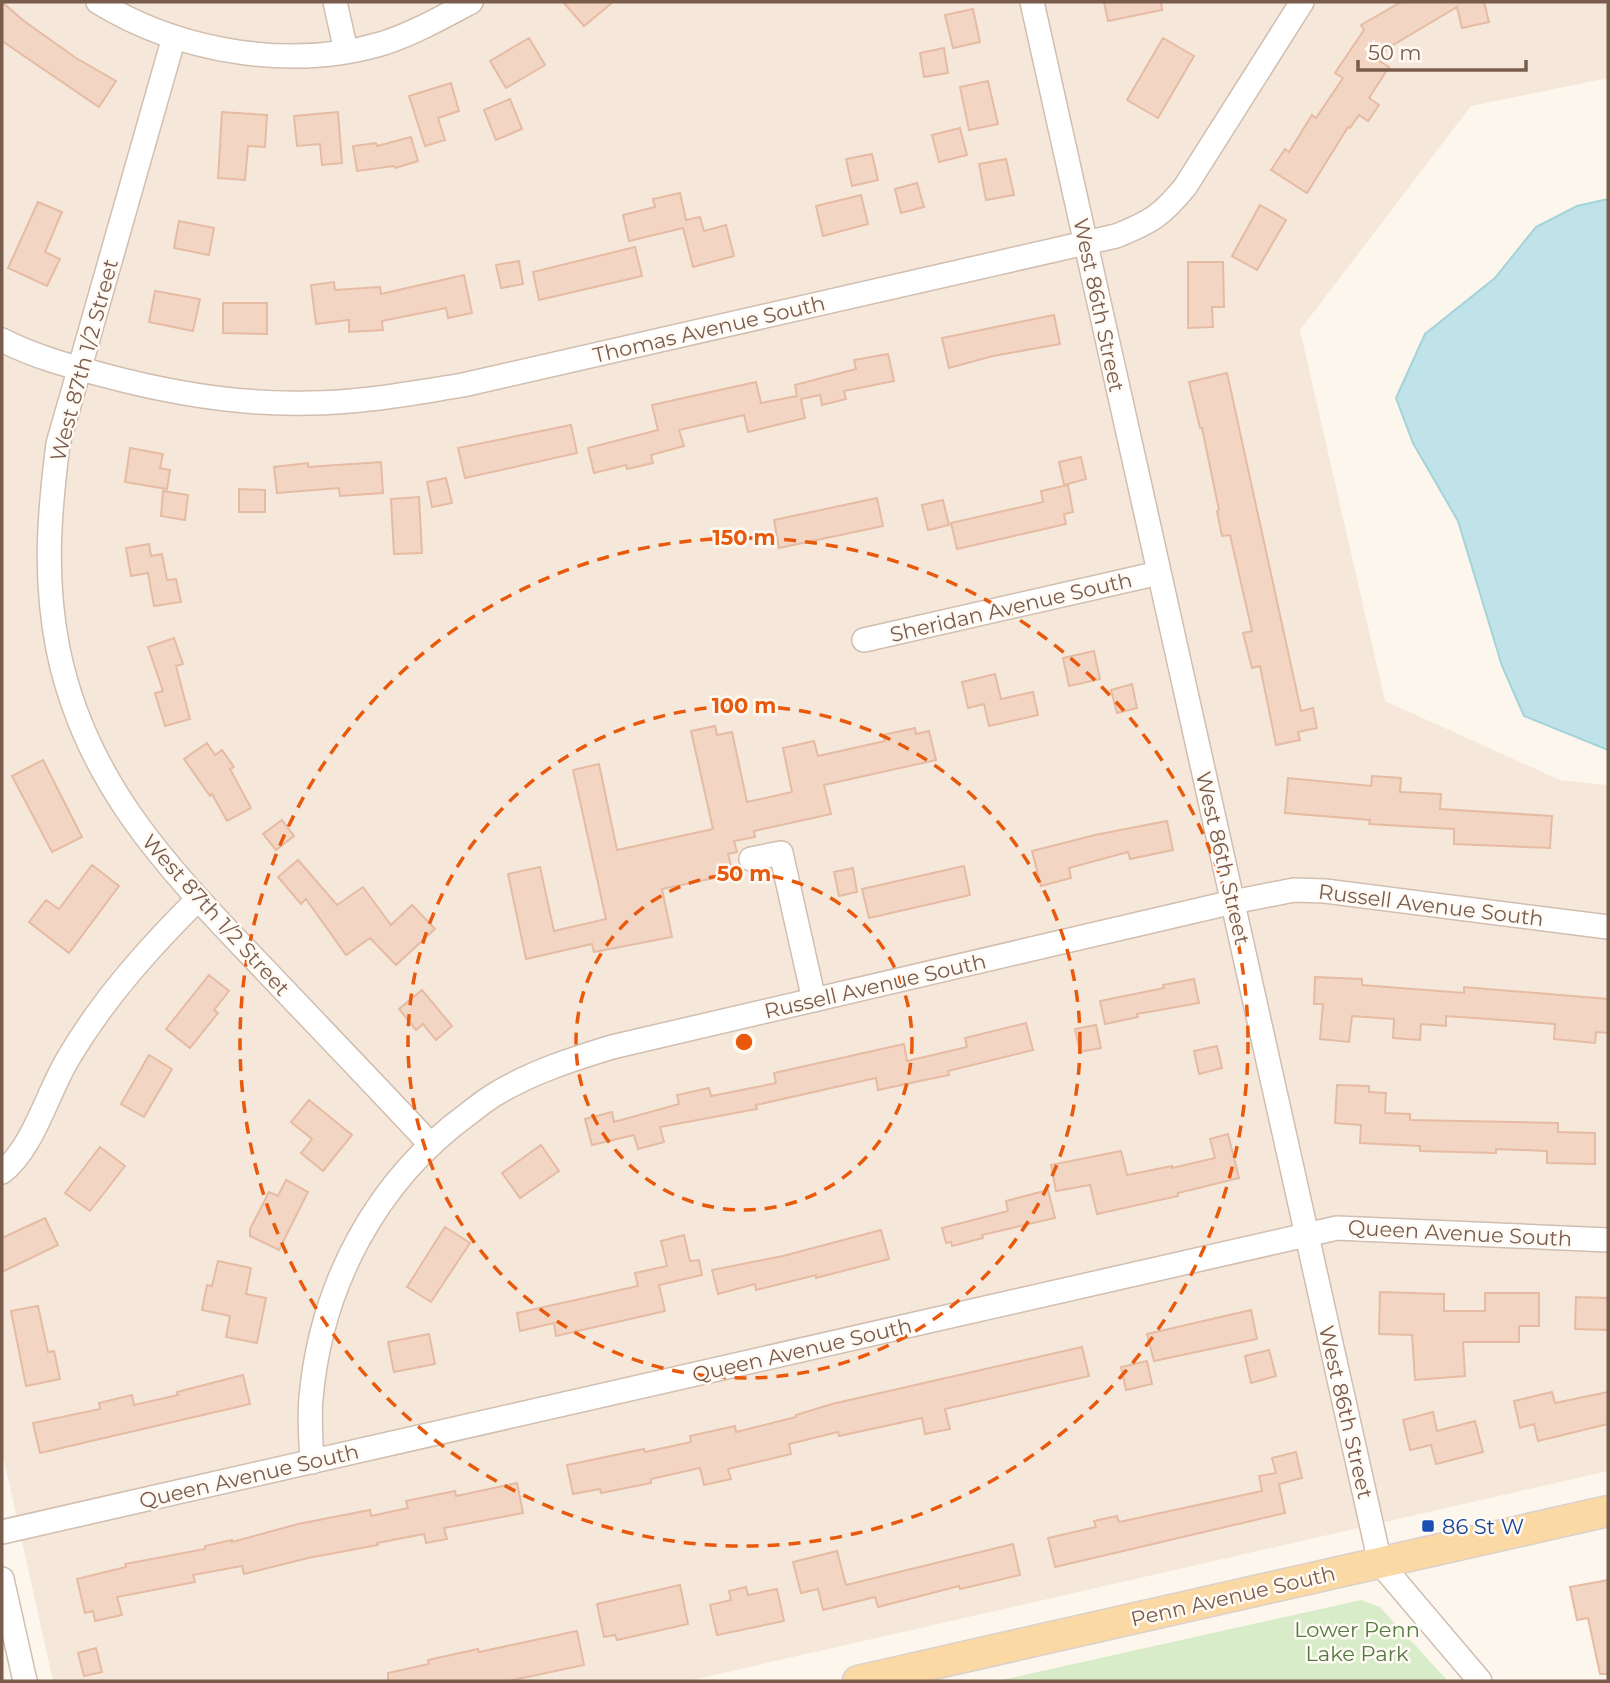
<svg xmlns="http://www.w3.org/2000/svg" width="1610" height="1683" font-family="Montserrat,sans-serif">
<rect width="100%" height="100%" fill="#fdf6ec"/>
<path fill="#f5e8da" d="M2,2H1608V78L1471,106L1300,330L1385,701L1560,780L1608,785V1471L688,1681H53L2,1451Z"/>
<path fill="#d8ecc9" d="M1361,1600L1380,1607L1448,1681H997Z"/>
<path fill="#bfe3e8" stroke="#a5d3da" stroke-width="2" d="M1608,199V750L1524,716L1502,666L1458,521L1413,443L1396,398L1425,334L1495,278L1536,227L1577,206Z"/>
<path fill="#f3d5c3" stroke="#e6bba3" stroke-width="2" d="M2,2L24,21L76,58L116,81L99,107L2,41Z
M563,2H613L584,26Z
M1104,2H1161L1162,10L1108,21Z
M1401,2H1484L1489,22L1462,28L1457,7L1373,57L1389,67L1369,98L1379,105L1368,121L1359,115L1350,128L1348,127L1307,193L1271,170L1285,149L1289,152L1312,115L1316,118L1343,78L1335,73L1364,30L1361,25Z
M973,9L980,42L953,48L945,15Z
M529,38L545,65L506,88L490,61Z
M1163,38L1194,56L1158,118L1127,100Z
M944,48L948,73L924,77L920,53Z
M988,81L998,124L969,130L960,87Z
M451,83L459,111L438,118L445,140L425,146L409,96Z
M510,99L522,129L496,140L484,110Z
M222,112L267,115L265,147L248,146L245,180L218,178Z
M338,112L342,163L322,165L320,144L297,146L294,116Z
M960,128L967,155L939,162L932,135Z
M411,137L418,161L395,168L394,166L357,171L353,146L376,143L377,146Z
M872,154L878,180L852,186L846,159Z
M1006,159L1014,195L986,200L979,164Z
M917,183L924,207L901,213L895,189Z
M680,193L686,220L700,217L704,231L726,225L734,256L693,267L683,228L629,241L623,215L655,207L653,199Z
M861,195L868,224L823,236L816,206Z
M38,202L62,212L45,252L60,259L47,286L8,268Z
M1260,205L1286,220L1257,270L1232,256Z
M179,221L214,228L209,255L174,248Z
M635,247L642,276L539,300L533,272Z
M519,261L523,284L501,288L496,265Z
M1188,262H1223L1224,307H1212L1213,327L1188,328Z
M464,275L472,313L448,318L446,308L382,321L383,330L349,332V320L316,324L311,285L334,282L335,290L380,287L381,294Z
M155,291L200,299L193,331L149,322Z
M223,303H267V334L223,333Z
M1054,315L1060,344L993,356L949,368L942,338Z
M888,354L894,381L844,391L846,399L822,405L820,395L801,399L805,418L748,432L744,415L679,430L684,446L651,455L653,463L627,469L626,465L594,473L588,448L658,430L652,405L756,382L761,403L797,396L795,385L856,369L854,360Z
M1227,373L1301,711L1313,708L1317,728L1298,732L1300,740L1276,745L1260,666L1252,668L1243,633L1252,631L1230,535L1222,536L1217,511L1219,510L1202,428H1200L1189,382Z
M571,425L577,453L465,478L458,448Z
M130,448L163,454L160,468L170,470L167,489L125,482Z
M1081,457L1086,479L1064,485L1059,462Z
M381,462L383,493L340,496L339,488L277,493L274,467L308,463V467Z
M446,478L452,503L432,507L427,482Z
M1068,485L1073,512L1064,514L1066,524L957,549L951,523L1043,502L1041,491Z
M239,489L265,490V512H239Z
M163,491L188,495L185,520L161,516Z
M419,497L422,553L394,554L391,499Z
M877,498L883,526L779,548L774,520Z
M943,500L949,525L928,530L922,505Z
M149,544L151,556L162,554L167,580L176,579L181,602L154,606L148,573L131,576L126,548Z
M174,638L183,664L176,666L190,719L165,726L155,693L163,691L148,647Z
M1094,651L1100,679L1069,686L1063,658Z
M995,674L1001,699L1033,692L1038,715L989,726L984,704L968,708L962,682Z
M1132,684L1137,708L1117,713L1111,690Z
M715,726L717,735L732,732L747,802L792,792L783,748L814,741L818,756L885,741L883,735L915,728L916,734L929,731L936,760L824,785L831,814L754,831L755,837L734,841L737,852L728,854L733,874L662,889L672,937L594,952L592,944L526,959L508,874L540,867L554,931L606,919L573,770L599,764L617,850L713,829L691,731Z
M207,743L215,755L222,750L234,767L230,769L251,808L227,821L212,794L210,796L184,759Z
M43,760L82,837L52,852L12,776Z
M1372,776L1401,778L1400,792L1441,794L1440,809L1552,816L1550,848L1454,844V829L1369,824L1370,820L1285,813L1288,778L1371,786Z
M282,820L294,836L276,850L263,834Z
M1167,821L1173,850L1130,859L1128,852L1069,868L1071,878L1041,886L1032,851L1095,835Z
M298,860L337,905L363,887L391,925L412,905L435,929L396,965L370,938L346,955L306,899L301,904L278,877Z
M92,865L119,886L69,953L29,922L46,900L59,909Z
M964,866L970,895L869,918L862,889Z
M853,868L857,892L839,896L834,872Z
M209,975L229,991L214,1010L218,1013L190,1048L166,1029Z
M1315,977L1362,979V985L1464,993V987L1608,999V1033L1596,1032L1595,1043L1554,1039L1555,1024L1446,1016V1026L1421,1024L1420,1040L1393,1038L1394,1019L1352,1016L1349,1042L1320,1039L1323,1004H1314Z
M1194,979L1199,1003L1137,1014L1138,1017L1105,1024L1100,1001L1164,988L1163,985Z
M422,990L452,1026L436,1040L423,1024L416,1030L399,1009Z
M1026,1023L1033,1050L948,1071L949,1075L920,1081L878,1090L876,1078L756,1105L757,1109L660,1127L664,1142L638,1149L634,1135L592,1145L585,1119L612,1112L614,1122L679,1104L677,1095L709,1088L711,1096L776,1083L774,1073L904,1044L907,1061L967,1047L965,1038Z
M1096,1025L1101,1048L1080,1052L1075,1029Z
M1217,1046L1222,1068L1199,1074L1194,1051Z
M149,1055L172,1069L144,1117L121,1104Z
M1337,1085L1369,1086V1092L1386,1093L1385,1113L1410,1114V1120L1558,1123V1132L1595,1133V1164L1547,1163V1151L1496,1149V1153L1420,1151V1146L1360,1143L1361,1125L1335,1123Z
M309,1100L352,1135L323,1171L301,1153L312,1139L291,1122Z
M1228,1134L1239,1178L1178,1193V1196L1097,1214L1090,1185L1056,1191L1051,1165L1121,1151L1127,1175L1172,1166V1168L1215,1158L1210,1139Z
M541,1145L559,1171L520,1198L502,1173Z
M100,1147L125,1166L90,1211L65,1193Z
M286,1180L308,1192L279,1250L250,1236V1229L269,1192L278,1196Z
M1048,1190L1055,1218L982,1235L983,1238L952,1246L951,1242L946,1243L942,1228L1008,1211L1006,1201Z
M45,1218L58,1245L2,1272V1238Z
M445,1227L470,1243L431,1302L407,1287Z
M881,1230L889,1259L816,1278V1275L756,1290L755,1284L718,1294L712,1270L783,1256Z
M684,1235L690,1261L699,1260L702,1275L659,1285L665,1311L556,1336L554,1323L520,1331L517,1313L638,1286L635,1273L667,1266L661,1241Z
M218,1261L251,1268L246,1294L266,1298L257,1343L226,1337L230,1316L202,1310L207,1285L212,1286Z
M1380,1292L1444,1294V1311H1485V1293H1539V1326H1519V1342H1463L1465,1376L1415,1380L1412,1335L1379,1334Z
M1576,1297L1608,1298V1330L1575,1329Z
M38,1306L48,1352L54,1351L60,1379L26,1386L11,1311Z
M1251,1310L1257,1339L1154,1361L1147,1334Z
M429,1334L435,1364L394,1372L388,1342Z
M1082,1347L1089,1376L945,1409L950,1429L925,1434L922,1418L839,1436L838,1432L789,1444L791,1454L728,1469L731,1479L704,1485L700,1468L651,1479V1483L601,1493L600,1489L573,1494L567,1465L644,1449L645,1452L691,1442L690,1436L735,1426L736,1432L796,1417V1415L832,1404Z
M1269,1350L1276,1376L1251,1383L1245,1356Z
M1147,1361L1152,1384L1126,1390L1121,1367Z
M243,1375L250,1404L40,1453L33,1423L100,1409L99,1403L132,1395L134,1405L178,1395L177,1392Z
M1552,1392L1555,1403L1608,1392V1424L1538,1441L1534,1424L1520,1428L1514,1401Z
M1433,1412L1437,1431L1475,1421L1483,1452L1436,1464L1431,1445L1410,1450L1403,1420Z
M1296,1452L1302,1478L1279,1484L1285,1513L1055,1567L1048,1538L1096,1527L1094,1521L1117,1516L1119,1522L1262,1491L1259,1476L1276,1473L1272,1458Z
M517,1483L523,1513L444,1528L447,1539L426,1543L424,1534L377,1543L378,1545L308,1558L244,1574L242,1566L193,1575L195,1582L117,1597L122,1615L95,1621L93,1611L85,1613L77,1579L126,1567L125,1564L205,1549V1546L232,1540V1542L298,1524L370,1510L371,1516L408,1508L406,1501L455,1491L456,1496Z
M1013,1544L1020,1575L960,1589L959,1586L878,1607L875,1597L823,1610L818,1589L801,1593L793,1562L837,1551L846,1585Z
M1608,1580V1674H1600L1588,1618L1577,1620L1570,1587Z
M680,1585L688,1624L617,1640L615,1635L604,1637L597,1604Z
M746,1587L748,1595L777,1589L784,1621L717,1635L710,1605L731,1600L729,1591Z
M577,1631L584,1665L508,1681H388V1673L429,1664L428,1660L478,1649L479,1652Z
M96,1648L102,1672L84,1676L78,1653Z"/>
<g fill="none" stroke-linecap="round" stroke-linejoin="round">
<defs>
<path id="minor" d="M98,2C179,52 292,71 384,43C414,33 443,17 471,2
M335,2L346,51
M1032,2L1380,1563L1480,1681
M174,37L58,444C49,515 44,578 58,649C86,788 174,874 267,972C322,1030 377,1087 431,1145
M2,340C33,356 69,366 103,375C170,393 239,405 309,403C361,403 412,393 463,385L1116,236C1151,222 1161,216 1185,187L1302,2
M864,640L1159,573
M751,859L781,853L814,1000
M2,1172C33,1149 48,1091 69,1057C104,998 149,948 198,899
M312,1462C311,1441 309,1419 311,1398C321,1285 376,1181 468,1114C478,1106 488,1098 499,1092C535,1071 573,1059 612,1047L1233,902L1294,890L1325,891L1608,927
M2,1532L1337,1228L1608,1240
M2,1579L25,1681"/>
<path id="major" d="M858,1681L1608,1511"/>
</defs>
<use href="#minor" stroke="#d1beb0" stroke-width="26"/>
<use href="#major" stroke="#dad1cd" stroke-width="33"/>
<use href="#minor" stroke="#fff" stroke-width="23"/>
<use href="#major" stroke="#fbd9a5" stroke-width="30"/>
</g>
<g fill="none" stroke="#e8590c" stroke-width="3.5" stroke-dasharray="12 9">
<circle cx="744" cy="1042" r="168"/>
<circle cx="744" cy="1042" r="336"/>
<circle cx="744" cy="1042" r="504"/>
</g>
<rect fill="#1a4fb4" stroke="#fffaf3" stroke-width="2.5" x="1421" y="1519" width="14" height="14" rx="3.5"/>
<g text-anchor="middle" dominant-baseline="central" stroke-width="5" stroke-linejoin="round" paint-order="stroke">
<g font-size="21" fill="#7a5c4d" stroke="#fffaf3">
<text transform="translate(1099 305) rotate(78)">West 86th Street</text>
<text transform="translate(709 329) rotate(-13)">Thomas Avenue South</text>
<text transform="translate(84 360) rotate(-75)">West 87th 1/2 Street</text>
<text transform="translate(1011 607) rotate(-13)">Sheridan Avenue South</text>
<text transform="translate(1223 858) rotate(77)">West 86th Street</text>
<text transform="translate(1431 905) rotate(7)">Russell Avenue South</text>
<text transform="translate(216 915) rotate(48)">West 87th 1/2 Street</text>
<text transform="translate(875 986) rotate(-13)">Russell Avenue South</text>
<text transform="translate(1460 1233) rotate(3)">Queen Avenue South</text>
<text transform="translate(802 1350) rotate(-13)">Queen Avenue South</text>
<text transform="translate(1346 1412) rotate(77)">West 86th Street</text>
<text transform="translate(249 1476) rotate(-13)">Queen Avenue South</text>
<text transform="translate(1233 1596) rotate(-13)">Penn Avenue South</text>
</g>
<g font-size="21" fill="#164399" stroke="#fffaf3" text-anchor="start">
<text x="1442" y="1526">86 St W</text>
</g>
<g font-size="21" fill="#537a41" stroke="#fffaf3">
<text x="1357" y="1629">Lower Penn<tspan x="1357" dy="24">Lake Park</tspan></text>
</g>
</g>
<circle cx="744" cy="1042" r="10" fill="#e8590c" stroke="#fffaf3" stroke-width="3.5"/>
<g font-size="21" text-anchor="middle" font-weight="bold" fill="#e8590c" stroke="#fffaf3" stroke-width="5" stroke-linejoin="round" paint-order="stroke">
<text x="744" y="545">150 m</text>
<text x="744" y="713">100 m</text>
<text x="744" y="881">50 m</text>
</g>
<rect width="1610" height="1683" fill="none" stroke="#7a5c4d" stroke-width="7"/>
<path d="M1358 60v10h168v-10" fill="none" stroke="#7a5c4d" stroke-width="3.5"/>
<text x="1368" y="60" font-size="21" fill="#7a5c4d" stroke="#fffaf3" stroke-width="5" paint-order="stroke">50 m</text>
</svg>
